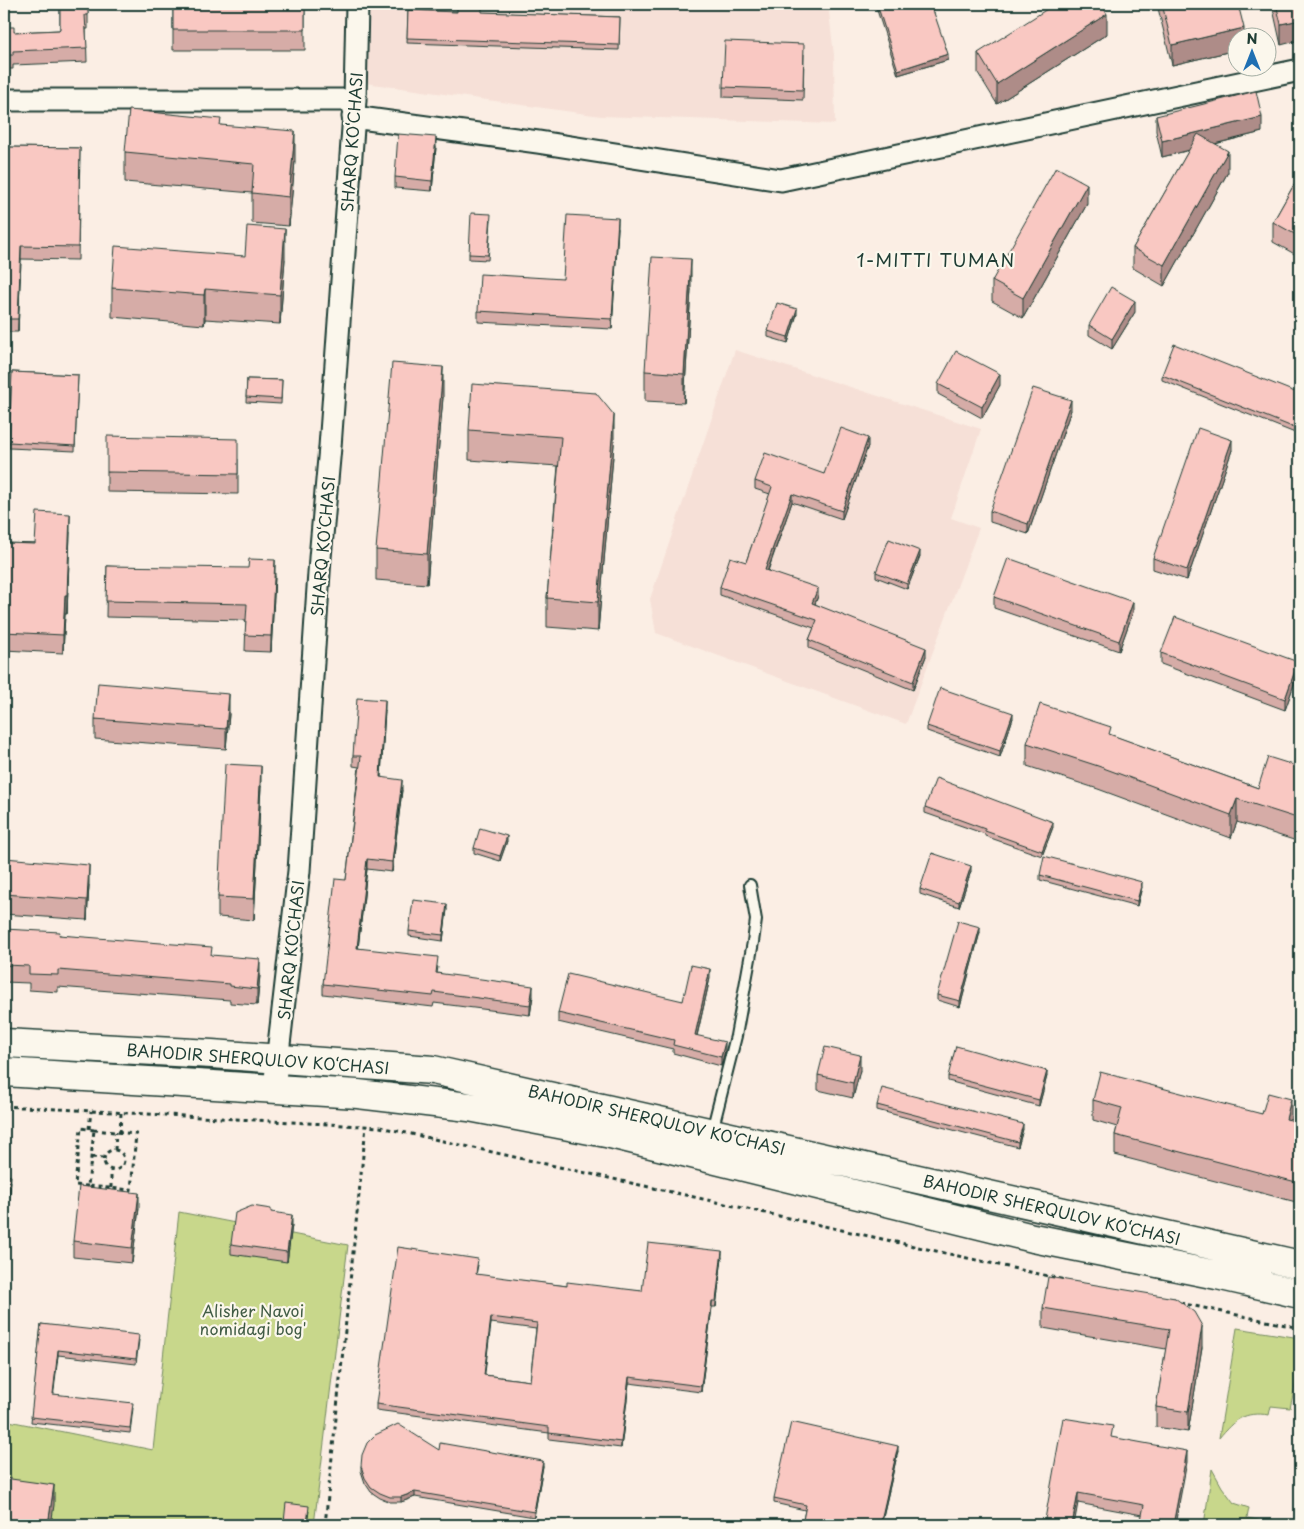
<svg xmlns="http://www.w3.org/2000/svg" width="1304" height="1529" font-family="'Playpen Sans',sans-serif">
<rect width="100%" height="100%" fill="#fbeee4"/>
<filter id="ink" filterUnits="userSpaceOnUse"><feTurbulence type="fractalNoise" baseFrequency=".02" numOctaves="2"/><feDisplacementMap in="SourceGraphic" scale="10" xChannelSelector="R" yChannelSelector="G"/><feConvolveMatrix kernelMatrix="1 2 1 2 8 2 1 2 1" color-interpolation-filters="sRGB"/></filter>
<g filter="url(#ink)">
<path fill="#f6e0d7" d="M363,4H828L834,55L835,124L601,116L358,82Z
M735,350L981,429L951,518L979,528L906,724L656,633L650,599Z"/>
<path fill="#c8d78b" stroke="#748a60" d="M179,1212L348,1245L314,1525H4V1420L153,1450Z
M1237,1328L1300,1338V1365L1290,1408L1271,1406L1269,1415C1244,1411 1234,1420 1219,1438Z
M1212,1469L1222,1487L1234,1503L1249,1508L1247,1518L1269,1522L1268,1525H1204Z"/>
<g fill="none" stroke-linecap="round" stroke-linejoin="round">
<defs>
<path id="service" d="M712,1131L736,1036L753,942L756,920L750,885"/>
<path id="minor" d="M4,100H355
M353,117L538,142L781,180L1300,70
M274,1088L299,871L320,558L330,447L355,100L357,4"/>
<path id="secondary" d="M4,1043L212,1054L433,1070L1300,1265
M4,1072L358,1094L469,1107L606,1133L1033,1238L1217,1275L1300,1294"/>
</defs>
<use href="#service" stroke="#1f3d34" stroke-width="14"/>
<use href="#minor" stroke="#1f3d34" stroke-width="25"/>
<use href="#secondary" stroke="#1f3d34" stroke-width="31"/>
<path stroke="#1f3d34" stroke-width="3" stroke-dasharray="4 4" stroke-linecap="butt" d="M4,1106L380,1127L1066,1280
M89,1129L91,1111
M94,1130L136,1134L131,1190L88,1186Z
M120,1133L121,1113
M104 1160a10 10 0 1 1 20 0a10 10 0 1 1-20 0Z
M115,1150L116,1132
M92,1157L104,1158
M88,1186L75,1185L81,1128L94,1130
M111,1188V1170
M1180,1303L1300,1328
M325,1525L366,1126"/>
<use href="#service" stroke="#fbf7ec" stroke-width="10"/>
<use href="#minor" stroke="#fbf7ec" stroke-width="21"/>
<use href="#secondary" stroke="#fbf7ec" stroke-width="28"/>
</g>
<path fill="#d6aca7" stroke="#1f3d34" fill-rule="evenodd" d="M21,4H88V29H86L87,62L13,65V69H4V27L14,32L60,30V5Z
M173,4H305V50H173Z
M875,4H931L948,60L898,75Z
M1157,4H1238L1244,38H1236V50L1172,65Z
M1273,4H1300L1281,45L1273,9Z
M408,10L620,17L619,50L407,43Z
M1107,34L997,104L978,73V53Z
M804,54L803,100L723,97V87Z
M1156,116L1262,132L1215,144L1228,172L1164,286L1133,268V248L1189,150L1162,157L1156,131Z
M221,125L295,161L289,226L252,223V193L125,182V152Z
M4,147L80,148L78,260L21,259L18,332H4Z
M436,147L432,191L395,188V177Z
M1300,174V257L1273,242V222Z
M1087,204L1023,318L992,301V281Z
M491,220L488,260L469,259V254Z
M618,228L612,329L478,322V311L563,279Z
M285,259L280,324L205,319L204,325L112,317V288Z
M691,289L684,403L645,401V371Z
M1135,312L1112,349L1089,335V325Z
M797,314L788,343L768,337V331Z
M12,372L78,375L75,451L9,448Z
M1162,375L1300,394V435L1162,380Z
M247,379L282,380L281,404L246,402Z
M938,384L1000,385L982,418L938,394Z
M596,393L614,444L598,631L547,627V598L558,466L469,460V430Z
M443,397L427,584L376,580V550Z
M1071,410L1028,534L990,522V511Z
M868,446L842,519L792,502L768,571L818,596L815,604L926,656L913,690L809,648V640L814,628L720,595V587L746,562L770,494L755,489V481L824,474Z
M1232,450L1187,580L1153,569V558Z
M238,459V494L107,492V472Z
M70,532L67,614H65L63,653L4,650V543L35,544Z
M920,556L907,589L876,577V572Z
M107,566L275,576L271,652L245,651L246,620L106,617Z
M994,597L1133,612L1119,651L994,608Z
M1161,653L1298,673L1285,710L1161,664Z
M385,710L381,778L402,790L392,872L367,869L358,948L438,967L437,973L533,996L530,1015L434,1003L433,1007L323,994V984L346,880L359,767L353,766V756Z
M229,714L226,749L95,739V719Z
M1013,718L1000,757L927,731V726Z
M1111,735L1258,788L1300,767V842L1237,822L1231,838L1098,789L1027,766V743Z
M261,786L254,920L218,917V897Z
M925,807L1053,827L1042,856L985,836V834L925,813Z
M507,841L500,861L474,853V848Z
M4,858L89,885L87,920L4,914Z
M971,871L959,907L920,894V889Z
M1040,875L1142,887L1137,906L1040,880Z
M447,909L443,941L409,936V931Z
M4,929L60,935L212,955L260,975L257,1005L230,1003V1000L58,987V992L29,990V983L4,982Z
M980,932L960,1007L937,1000V995Z
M710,978L697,1036L725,1051L721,1066L673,1053V1049L558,1022V1013L683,1001Z
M860,1070L853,1098L818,1090V1075Z
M948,1076H1047L1039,1106L948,1081Z
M1093,1100L1262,1114L1300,1122V1203L1115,1155V1135L1117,1127L1093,1120Z
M877,1105L1023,1129L1018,1147L877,1110Z
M4,1175L11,1181L7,1225L4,1224Z
M139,1208L132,1263L73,1257V1241Z
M271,1212L292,1225L287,1262L231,1254V1244Z
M722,1257L716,1307H712L701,1392L629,1383L621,1448L549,1439V1433L376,1410V1404L478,1265L476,1275L567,1286L642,1291ZM491,1323L536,1329L530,1381L484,1375Z
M1175,1298L1202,1347L1188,1432L1156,1427V1407L1166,1349L1043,1328V1308Z
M41,1324L139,1340L136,1364L58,1355L53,1394L133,1408L130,1433L31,1422Z
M1112,1438L1187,1462L1142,1515L1078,1503L1044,1525Z
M439,1450L543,1466L534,1517L415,1497L401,1502H390L380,1498L371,1492L365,1483L361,1471V1466Z
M898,1451L881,1525H802L805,1510L774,1503V1498Z
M309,1511L307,1525H284V1522Z"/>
<path fill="#ae8c88" stroke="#1f3d34" d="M1107,14V34L997,104V84Z
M1300,20V40L1281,45V24Z
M1244,28V38H1236V50L1172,65V45Z
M948,54V60L898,75V70Z
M1262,117V132L1162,157V141Z
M295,131V161L289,226V197Z
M436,137V147L432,191V181Z
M1228,151V172L1164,286V265Z
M1087,184V204L1023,318V298Z
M618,218V228L612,329V319Z
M285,229V259L280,324V295Z
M21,246V259L18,332V319Z
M691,259V289L684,403V374Z
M205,289V319L204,325V295Z
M1135,301V312L1112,349V339Z
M797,309V314L788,343V337Z
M443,367V397L427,584V554Z
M1000,374V385L982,418V407Z
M1071,400V410L1028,534V524Z
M614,415V444L598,631V602Z
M868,438V446L842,519V511Z
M1232,440V450L1187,580V570Z
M792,494V502L765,578V570Z
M70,514V532L67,614V595Z
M920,551V556L907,589V584Z
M275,560V576L271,652V636Z
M818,588V596L812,611V603Z
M65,595V614L63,653V635Z
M1133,602V612L1119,651V641Z
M926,648V656L913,690V682Z
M1298,662V673L1285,710V699Z
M229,694V714L226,749V729Z
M385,700V710L380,788V777Z
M1013,713V718L1000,757V751Z
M261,766V786L254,920V899Z
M402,780V790L392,872V862Z
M1237,799V822L1231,838V815Z
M1053,822V827L1042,856V851Z
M507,836V841L500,861V856Z
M367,859V869L357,958V948Z
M89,865V885L87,920V900Z
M971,866V871L959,907V902Z
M1142,882V887L1137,906V901Z
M447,904V909L443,941V935Z
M980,927V932L960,1007V1001Z
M260,959V975L257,1005V989Z
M710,969V978L695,1044V1035Z
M533,986V996L530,1015V1005Z
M725,1042V1051L721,1066V1057Z
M860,1055V1070L853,1098V1083Z
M1047,1071V1076L1039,1106V1100Z
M1291,1099V1119L1286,1139V1119Z
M1023,1124V1129L1018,1147V1142Z
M139,1193V1208L132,1263V1248Z
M292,1215V1225L287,1262V1252Z
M722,1251V1257L716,1307V1301Z
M712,1301V1307L701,1392V1386Z
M491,1317V1323L484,1381V1375Z
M1202,1326V1347L1188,1432V1412Z
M58,1350V1355L53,1399V1394Z
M629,1377V1383L621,1448V1442Z
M898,1446V1451L881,1525H880Z
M1187,1451V1462L1175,1525H1173Z
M543,1461V1466L534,1517V1512Z
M54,1485V1505L51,1525H48Z
M415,1492V1497L401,1502V1497Z
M1078,1493V1503L1074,1525H1072Z"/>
<path fill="#f9c8c2" stroke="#1f3d34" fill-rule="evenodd" d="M60,4H88V15H85L87,48L13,51V55H4V27H14V32L60,30Z
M173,4H305V30H173Z
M457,4H482V12L620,17L619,45L407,38L408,10L457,12Z
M877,4H931L948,54L898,70Z
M1055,4H1101L1107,14L997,84L978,53Z
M1162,4H1238L1244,28L1172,45Z
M1276,4H1300V20L1281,24Z
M725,41L804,44L803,90L723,87Z
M1256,91L1262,117L1162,141L1156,116Z
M129,110L221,119L220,125L295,131L289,197L252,193L254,164L125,152Z
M398,134L436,137L432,181L395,177Z
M1198,134L1228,151L1164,265L1133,248Z
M4,147L80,148L78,247L21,246L18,319H4Z
M1056,167L1087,184L1023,298L992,281Z
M1300,174V237L1273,222Z
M471,213L491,214L488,255L469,254Z
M567,215L618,218L612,319L478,311L480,274L563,279Z
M247,226L285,229L280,295L205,289L204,295L112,288L115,246L245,256Z
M652,257L691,259L684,374L645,371Z
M1111,287L1135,301L1112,339L1089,325Z
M777,303L797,309L788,337L768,331Z
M1174,344L1300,394V430L1162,375Z
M956,351L1000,374L982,407L938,384Z
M392,363L443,367L427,554L376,550Z
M12,372L78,375L75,446L9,442Z
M247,379L282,380L281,399L246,397Z
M472,384L596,393L614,415L598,602L547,598L561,437L469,430Z
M1033,388L1071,400L1028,524L990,511Z
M841,428L868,438L842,511L792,494L765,570L818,588L812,603L926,648L913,682L809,640L817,620L720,587L730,557L746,562L772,487L755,481L765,453L824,474Z
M1198,428L1232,440L1187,570L1153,558Z
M107,436L238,439V474L107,472Z
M37,512L70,514L67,595H65L63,635L4,632V543L35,544Z
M889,539L920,551L907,584L876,572Z
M1008,558L1133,602L1119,641L994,597Z
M249,559L275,560L271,636L245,635L247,604L106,601L107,566L248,568Z
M1175,617L1298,662L1285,699L1161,653Z
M98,683L229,694L226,729L95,719Z
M940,688L1013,713L1000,751L927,726Z
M357,698L385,700L380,777L402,780L392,862L367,859L357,948L438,957L436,973L533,986L530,1005L434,992L433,996L323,984L335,879L346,880L361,756H353Z
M1040,704L1111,727L1109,734L1258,788L1268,757L1300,767V819L1237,799L1231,815L1098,766L1027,743Z
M225,764L261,766L254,899L218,897Z
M936,778L1053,822L1042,851L985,831V829L925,807Z
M480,828L507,836L500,856L474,848Z
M932,853L971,866L959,902L920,889Z
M1044,856L1142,882L1137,901L1040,875Z
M4,858L89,865L87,900L4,894Z
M413,900L447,904L443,935L409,931Z
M958,921L980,927L960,1001L937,995Z
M4,929L60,932L59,935L212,947L211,955L260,959L257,989L230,986V984L58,970V975L29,974V966L4,965Z
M691,965L710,969L695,1035L725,1042L721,1057L673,1045L674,1040L558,1013L568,974L683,1001Z
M956,1046L1047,1071L1039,1100L948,1076Z
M825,1047L860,1055L853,1083L818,1075Z
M1100,1072L1262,1114L1268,1093L1291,1099L1286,1119L1300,1122V1183L1115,1135L1122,1108L1093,1100Z
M882,1088L1023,1124L1018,1142L877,1105Z
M4,1175L11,1176L7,1220L4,1219Z
M79,1186L139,1193L132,1248L73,1241Z
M252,1206L271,1209V1212L292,1215L287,1252L231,1244L235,1213Z
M648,1243L722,1251L716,1301H712L701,1386L629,1377L621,1442L549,1433V1427L376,1404L398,1247L478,1259L476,1274L567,1286V1282L642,1291ZM491,1317L537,1323L530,1381L484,1375Z
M1048,1277L1175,1298L1194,1312L1202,1326L1188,1412L1156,1407L1169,1329L1043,1308Z
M41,1324L139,1335L136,1359L58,1350L53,1394L133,1403L130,1428L31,1417Z
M1063,1418L1113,1426L1111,1437L1187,1451L1173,1525H1140L1144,1505L1078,1493L1072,1525H1044Z
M791,1422L898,1446L880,1525H802L806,1505L774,1498Z
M398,1424L439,1450L440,1443L543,1461L534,1512L415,1492L401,1497H390L380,1493L371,1487L365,1478L361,1466L362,1455L367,1443L375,1435Z
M4,1478L54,1485L48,1525H4Z
M286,1503L309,1506L307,1525L284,1522Z"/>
</g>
<g text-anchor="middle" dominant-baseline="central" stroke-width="4.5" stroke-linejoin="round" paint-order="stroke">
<g font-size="16" fill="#1f3d34" stroke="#fbf7ec">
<text transform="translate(351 142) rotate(-86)">SHARQ KO‘CHASI</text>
<text transform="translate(322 546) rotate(-85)">SHARQ KO‘CHASI</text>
<text transform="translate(290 950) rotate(-84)">SHARQ KO‘CHASI</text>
<text transform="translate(258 1058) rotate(4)">BAHODIR SHERQULOV KO‘CHASI</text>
<text transform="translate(657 1119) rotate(13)">BAHODIR SHERQULOV KO‘CHASI</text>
<text transform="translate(1052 1209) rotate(13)">BAHODIR SHERQULOV KO‘CHASI</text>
</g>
<g font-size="16" fill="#415c45" stroke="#fbf7ec">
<text x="253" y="1310">Alisher Navoi<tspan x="253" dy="18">nomidagi bog'</tspan></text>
</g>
<g font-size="18" letter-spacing="1" fill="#1f3d34" stroke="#fbf7ec">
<text x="936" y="259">1-MITTI TUMAN</text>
</g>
</g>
<rect width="1304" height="1529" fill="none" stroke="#fbf7ec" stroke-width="20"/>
<rect x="10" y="10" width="1284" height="1509" fill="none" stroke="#1f3d34" stroke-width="2" filter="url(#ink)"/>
<g transform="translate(1252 52)"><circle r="24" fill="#fbf7ec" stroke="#a3ada2"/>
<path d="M0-4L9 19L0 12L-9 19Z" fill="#1f6fb2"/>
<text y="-8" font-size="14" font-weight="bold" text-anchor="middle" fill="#1f3d34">N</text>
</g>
</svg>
